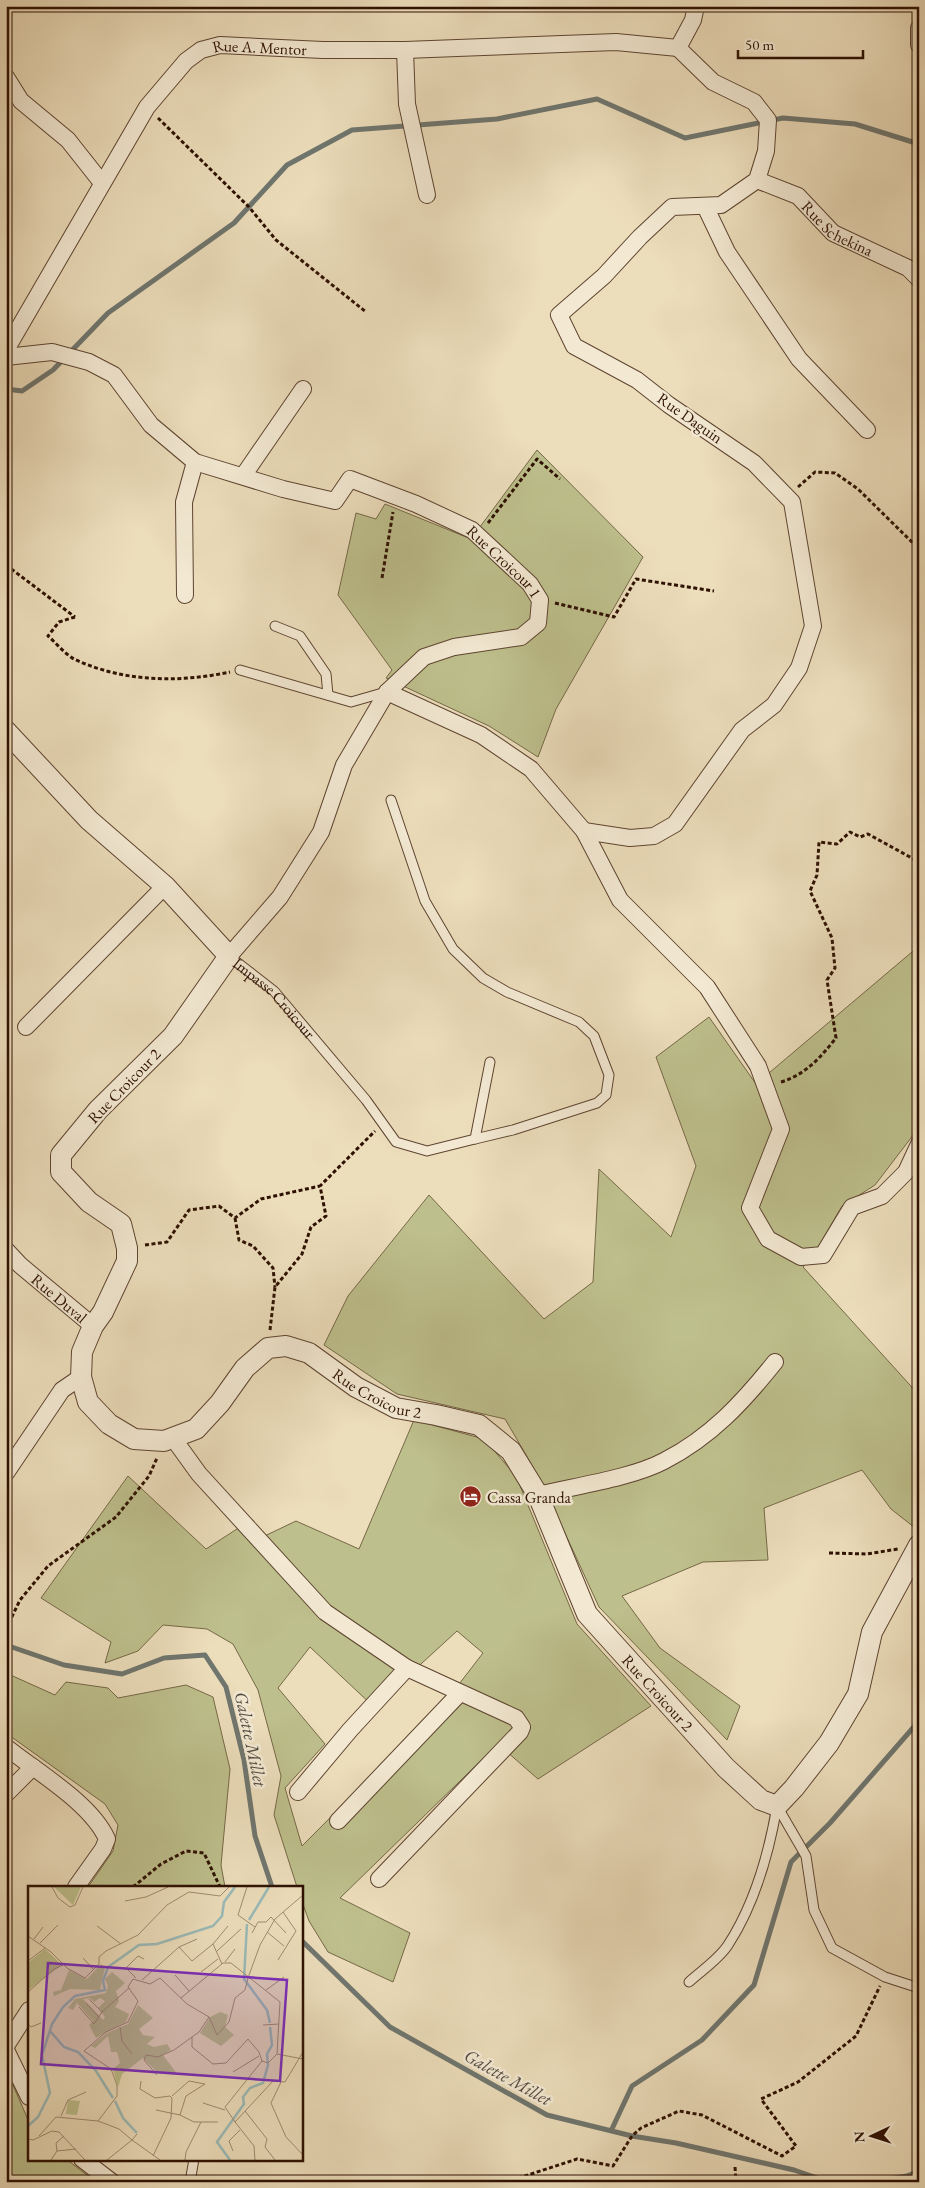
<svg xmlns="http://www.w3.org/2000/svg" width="925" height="2188" font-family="'EB Garamond',serif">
<rect width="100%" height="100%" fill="#ecddbb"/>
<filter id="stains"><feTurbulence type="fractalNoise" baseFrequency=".004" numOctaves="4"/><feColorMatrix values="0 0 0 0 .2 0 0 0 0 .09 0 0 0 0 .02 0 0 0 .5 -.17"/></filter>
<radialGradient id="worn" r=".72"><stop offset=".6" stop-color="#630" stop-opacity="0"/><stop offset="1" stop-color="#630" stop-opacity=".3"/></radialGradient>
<path fill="#bdbf8c" stroke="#766847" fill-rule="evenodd" d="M537,450L643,557L556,709L538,757L489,726L386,678L392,670L338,595L356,513L376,519L385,504L471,539Z
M919,946V1113L914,1134L875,1185L842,1206L818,1247L803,1267L919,1395V1531L891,1509L862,1470L764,1508L768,1560L703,1562L622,1596L660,1648L740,1706L727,1740L599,1607L540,1479L505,1419L397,1394L324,1345L348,1296L429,1195L544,1319L593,1282L599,1169L671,1237L696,1166L656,1057L709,1017L756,1084Z
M414,1420L484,1439L516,1476L577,1624L651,1706L538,1779L498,1744L340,1898L410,1933L393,1982L328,1952L309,1921L301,1899V1887H297L274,1815L281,1776L258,1690L233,1644L207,1629L163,1625L138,1651L105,1663L111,1642L41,1598L128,1476L206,1549L240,1527L252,1542L296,1521L359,1549ZM457,1631L483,1653L446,1701L302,1846L285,1788L325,1744L278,1688L310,1647L374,1707Z
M6,1673L55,1695L66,1682L108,1688L118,1698L186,1685L213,1697L230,1769L221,1865L225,1887H88L113,1851L118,1825L105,1804L6,1733Z
M6,2069L29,2122V2159H66L96,2182H6Z"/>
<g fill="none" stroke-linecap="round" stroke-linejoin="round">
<path stroke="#6f766f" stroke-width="5" d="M6,389L22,391L53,370L108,313L234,223L287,165L352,130L497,119L597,99L685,138L783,118L855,124L919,144
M6,1645L64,1665L122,1674L164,1658L205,1655L226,1687L244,1760L255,1836L272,1887
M301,1940L390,2027L547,2115L632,2136L676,2143L794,2170L829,2182
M611,2131L632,2086L702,2040L754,1985L791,1862L830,1823L919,1721
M871,2182L907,2176L919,2171"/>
<defs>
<g id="service">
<path d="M275,626L300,636L326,674L328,695"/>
<path d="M240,670L351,702L386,692"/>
<path d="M391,800L425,901L453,949L483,978L507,992L579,1022L594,1036L609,1075L606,1095L597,1103L513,1130L475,1139"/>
<path id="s1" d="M229,956L274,991L366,1100L396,1142L427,1151L475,1139L490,1062"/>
<path d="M777,1806L806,1856L814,1910L832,1948L885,1977L919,1988"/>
<path d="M689,1982C701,1971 719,1959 728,1945C754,1905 769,1853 777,1806"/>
<path d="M190,2182L194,2159"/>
</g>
<g id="minor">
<path d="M919,28V45"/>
<path d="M678,48L693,20L696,6"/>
<path d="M405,50L407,104L427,195"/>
<path d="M6,77L21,101L68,140L102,183"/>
<path id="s2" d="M757,180L798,196L833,233L908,268L919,279"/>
<path d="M705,206L727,252L799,359L867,430"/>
<path id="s3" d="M6,350L147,107L186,61L201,50L220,45L323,50H405L616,42L678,48"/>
<path id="s4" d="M6,357L52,352L89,362L114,375L151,425L195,462L283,489L335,501L350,479L416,504L472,530L530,584L540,600L538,623L521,637L454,647L424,657L387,692L344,765L321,832L280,897L229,956"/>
<path d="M243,476L303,389"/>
<path d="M185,595L184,502L195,462"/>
<path d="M387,692L481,735L531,769L584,831L620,900L707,987L758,1066L781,1129L750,1208L768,1239L801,1257L823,1255L852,1207L882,1196L906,1172L919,1144"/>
<path d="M584,831L630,838L654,836L675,824L742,730L774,705L799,668L813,626L792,502L754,463L669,405L637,380L574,346L559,315L604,276L640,237L672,207L721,205L757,180L766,151L768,120L754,102L713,82L678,48"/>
<path d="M26,1027L165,886"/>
<path id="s5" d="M6,1250L20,1265L93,1326"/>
<path d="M173,1438L199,1474L325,1612L407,1668L350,1730L298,1792"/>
<path d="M6,1473L62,1390L81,1377"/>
<path d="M538,1495C575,1486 632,1478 664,1461C711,1437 743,1402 775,1362"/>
<path d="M6,1747C37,1772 91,1803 107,1839L103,1849L76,1887"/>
<path d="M6,1794L33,1767"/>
<path d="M338,1821L460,1693"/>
<path d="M379,1879L520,1732L522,1727L516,1718L407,1668"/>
<path d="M6,2046L29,2010"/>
<path d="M6,2050L29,2097"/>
<path d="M82,2159L112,2182"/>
</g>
<g id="tertiary">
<path id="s6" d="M6,731L89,820L165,886L229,956L173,1036L98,1110L61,1155V1172L89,1202L121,1224L127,1248V1261L103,1312L93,1326L82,1352L81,1377L88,1402L109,1424L134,1439L164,1441L196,1429L220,1403L245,1368L268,1348L286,1346L309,1353L356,1387L396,1408L436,1415L479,1425L511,1451L538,1495L587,1614L726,1768L761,1800L777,1806L794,1788L829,1743L858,1694L872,1632L919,1545"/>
</g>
</defs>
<use href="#service" stroke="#5e4430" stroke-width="11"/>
<use href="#minor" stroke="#5e4430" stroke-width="18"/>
<use href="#tertiary" stroke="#5e4430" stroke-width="22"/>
<path stroke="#2e1102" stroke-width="3" stroke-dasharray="4 2.5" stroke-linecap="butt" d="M158,118L249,207L276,240L366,312
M798,487L815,472L835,473L858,489L919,549
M488,523L537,459L560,479
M6,565L75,617
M382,578L393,512
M555,603L614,617L636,579L714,591
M75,617L59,622L48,636C56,643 65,654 74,659C123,682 178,683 230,672
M781,1082C805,1075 821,1057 836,1038L827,980L835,968L832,938L810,891L817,875L819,842L837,844L850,832L860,837L868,834L919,862
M235,1218L239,1240L253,1246L273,1268L275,1287
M145,1245L167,1242L189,1210L219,1206L235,1218L261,1199L320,1186
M270,1330L275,1287L302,1254L311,1227L326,1216L320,1186L375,1131
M829,1553L867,1554L898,1549
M6,1629L20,1600L48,1566L116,1517L149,1476L157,1458
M133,1887L161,1864L186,1851L204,1853L220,1887
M735,2167L736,2182
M499,2182L522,2177L577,2159L613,2166L632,2136L641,2128L679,2111L702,2115L782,2156L796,2146L761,2099L798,2082L856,2036L880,1986"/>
<use href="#service" stroke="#f3e9d3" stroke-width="9"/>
<use href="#minor" stroke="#f3e9d3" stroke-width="16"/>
<use href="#tertiary" stroke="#f3e9d3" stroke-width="20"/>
</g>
<defs>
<symbol id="hotel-disc" viewBox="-11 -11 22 22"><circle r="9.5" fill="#8f2418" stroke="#f3e9d3"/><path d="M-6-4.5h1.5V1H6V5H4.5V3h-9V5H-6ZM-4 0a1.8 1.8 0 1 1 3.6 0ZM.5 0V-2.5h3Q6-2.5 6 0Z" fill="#fff"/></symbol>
</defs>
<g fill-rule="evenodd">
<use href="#hotel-disc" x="458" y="1484" width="25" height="25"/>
</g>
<g text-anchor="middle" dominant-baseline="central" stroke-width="5" stroke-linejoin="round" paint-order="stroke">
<g font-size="16" fill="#2e1102" stroke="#f3e9d3">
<text stroke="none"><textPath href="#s3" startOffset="419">Rue A. Mentor</textPath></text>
<text stroke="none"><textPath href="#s2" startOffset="96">Rue Schekina</textPath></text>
<text transform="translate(690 418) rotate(35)">Rue Daguin</text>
<text stroke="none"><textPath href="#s4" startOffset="582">Rue Croicour 1</textPath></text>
<text stroke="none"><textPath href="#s1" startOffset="62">Impasse Croicour</textPath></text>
<text transform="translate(124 1086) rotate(-46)">Rue Croicour 2</text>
<text stroke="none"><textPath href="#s5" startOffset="72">Rue Duval</textPath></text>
<text stroke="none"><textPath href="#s6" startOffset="1221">Rue Croicour 2</textPath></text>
<text stroke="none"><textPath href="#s6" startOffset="1656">Rue Croicour 2</textPath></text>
</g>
<g font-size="16" fill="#2e1102" stroke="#f3e9d3" text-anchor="start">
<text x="487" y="1497">Cassa Granda</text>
</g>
<g font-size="18" font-style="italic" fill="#544c42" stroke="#f3e9d3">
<text transform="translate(251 1739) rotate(78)">Galette Millet</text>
<text transform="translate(508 2077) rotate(29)">Galette Millet</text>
</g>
</g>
<g transform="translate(28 1886)">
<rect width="275" height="275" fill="#ecddbb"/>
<path d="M26,1H53L45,19ZM17,63L34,79L0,104V77ZM73,78L77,81L72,104L42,103L26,110L25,106L33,104L41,84L59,93ZM84,86L97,97L88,105L91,115L87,121L101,128L98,136L68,152L61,139L65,135L49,117L45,124L40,122L47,113L78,107L80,100L77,93ZM62,112L66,116L72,112L77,115L70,122L77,131L75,134L55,113ZM110,119L125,132L111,143L115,149L127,151L119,158L126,161L139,158L143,164L135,169L150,189L128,185L115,172L94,188L90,201L85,183L92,177L89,166H83L80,150L67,162L63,160L79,147L100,138ZM192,126L200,129L197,141L206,149L193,160L172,147L182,131ZM40,214L52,215L49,229L38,228Z" fill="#bdbf8c" fill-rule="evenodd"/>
<path fill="none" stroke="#9abab8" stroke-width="2.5" d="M221,34L241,1M219,38L216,93L239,124L242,137M22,145L36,161L50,166L68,185L85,212M87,215L95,232L109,247M0,240L10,231L22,207L14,169L24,138L35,121L47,110L77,104L75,95L80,81L111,59L129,58L185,40L194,30L196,16L207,1M202,274L189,256L216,218L215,211L222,202L235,197L240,179L239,168L244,159L242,141"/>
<path fill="none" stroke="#a08b71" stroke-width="1" d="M24,1L30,12L42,21L47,19L55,1M219,1L210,29L227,41M97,15L118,11L140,1M69,40L93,58M239,46L256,60M224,47L230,36H238L243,31L258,47M0,50L23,66L39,82L57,92L71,78V71L78,65L110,49L139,19L161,6L192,10L201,1M6,53L15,41M12,57L30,39M185,58L200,40M151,61L169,53M188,66L213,43M55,72L66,84M250,74L268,45L255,26M0,75L17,62M197,76L207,63M173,86L190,73M147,89L161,105M108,92L98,82L110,70L116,73M220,92L232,59L247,33L275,9M114,94L151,61L164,75L185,58L194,78M238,104L256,91M0,106L26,83L35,79M153,112L195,77H203L252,116L249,168M61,113L74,126L101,102M58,117L71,131M51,121L66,138L74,126M0,138L3,141L13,137M235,139L251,138M92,141L94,155L104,168M164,151V161L185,178L198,177L220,153L231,166L234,175L240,177L249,168M249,168L275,173M205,186L231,170M129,189L116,174L118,169L130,171L146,164L171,146L181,131M113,195L112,203L127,212L142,210L144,212L143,232L125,270M253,196L243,217L258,251L275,269M144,210L161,195L177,198L158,210L152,229M175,217L197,224M128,224L152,229L166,236H190M217,225L239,253L237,261L247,274M33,230L40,214L58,206M70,235L91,243L104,254L79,274M207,236L197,221L234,175M109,248L104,254L132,274M11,250L28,231L70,235L89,210V199L83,183L56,165L78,146L100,136L110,115L100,101L105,93L122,98L132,92L159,118L181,131L189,149L201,136L207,112L217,104L220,92M0,253L5,254L24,245L31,246L57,274M29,265L48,263M205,265L201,255L212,244M23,274L29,265L28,257L36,250M157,274L158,266L173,236M227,274L226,260L207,236L245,195L257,196L275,166"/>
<path fill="#7b2cbf" fill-opacity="0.15" stroke="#7b2cbf" stroke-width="2.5" d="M20,77L259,94L252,195L13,178Z"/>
<rect width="275" height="275" fill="none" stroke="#2e1102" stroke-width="2.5"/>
</g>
<rect width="925" height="2188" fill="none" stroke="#ecddbb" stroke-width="25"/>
<rect x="8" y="8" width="910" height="2173" fill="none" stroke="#2e1102" stroke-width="2.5"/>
<rect x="12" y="12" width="900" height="2163" fill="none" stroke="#2e1102"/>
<g transform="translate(872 2136) rotate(266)" stroke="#f3e9d3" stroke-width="4" paint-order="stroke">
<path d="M0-4L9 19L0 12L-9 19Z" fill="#2e1102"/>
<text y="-8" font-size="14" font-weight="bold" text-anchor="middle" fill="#2e1102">N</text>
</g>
<path d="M738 50v8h125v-8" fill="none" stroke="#2e1102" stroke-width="2.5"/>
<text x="745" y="50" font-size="15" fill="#2e1102" stroke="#f3e9d3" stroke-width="4" paint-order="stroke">50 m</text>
<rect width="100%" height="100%" filter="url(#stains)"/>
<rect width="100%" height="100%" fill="url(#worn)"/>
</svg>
